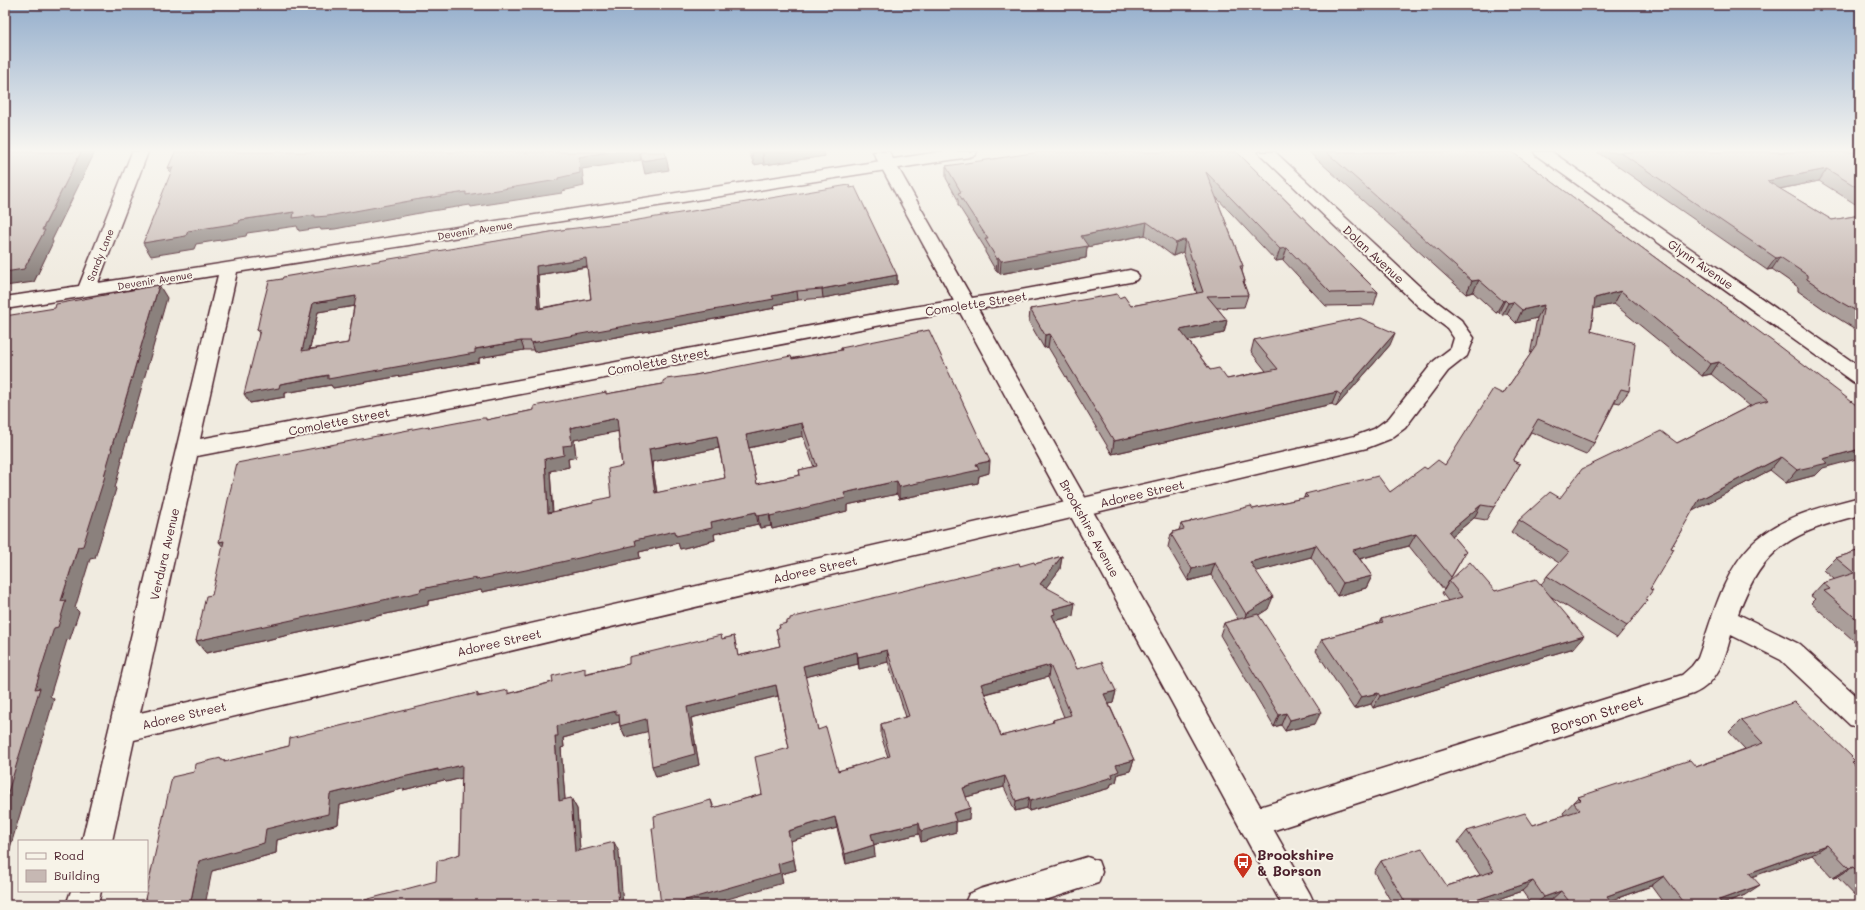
<svg xmlns="http://www.w3.org/2000/svg" width="1865" height="910" font-family="Mali,sans-serif">
<rect width="100%" height="100%" fill="#f0ebe0"/>
<filter id="ink" filterUnits="userSpaceOnUse"><feTurbulence type="fractalNoise" baseFrequency=".025" numOctaves="2"/><feDisplacementMap in="SourceGraphic" scale="8" xChannelSelector="R" yChannelSelector="G"/><feConvolveMatrix kernelMatrix="1 2 1 2 8 2 1 2 1" color-interpolation-filters="sRGB"/></filter>
<g filter="url(#ink)">
<g fill="none" stroke-linecap="round" stroke-linejoin="round">
<defs>
<path id="street" d="M132,152H148L98,283L939,152H977L975,155L969,157L237,272L200,439L913,307L1004,293L1130,270L1136,272L1139,276L1136,280L1130,282L1004,305L913,319L197,456L140,713L1355,436L1374,429L1389,418L1434,361L1451,348L1454,338L1447,328L1418,306L1258,152H1275L1432,298L1461,320L1474,338L1467,356L1448,371L1405,428L1390,439L1367,448L134,740L112,841H82L218,275L5,309V297L79,286Z
M1534,152H1552L1860,367V384L1853,382L1536,155Z
M1860,497V515C1793,532 1763,546 1738,614L1799,644L1860,699V728L1850,725L1781,660L1731,635C1725,658 1718,684 1693,694L1253,837L1243,833L1238,823L1243,813L1253,809L1682,675L1692,666L1698,658C1712,620 1722,574 1751,545C1780,516 1822,507 1860,497Z
M1087,857L1098,861L1102,872L1098,883L1030,905H964L969,894L980,889Z
M71,891H101L98,905H66Z"/>
<path id="secondary" d="M873,152H889L1310,894L1315,905H1282Z"/>
</defs>
<use href="#street" stroke="#4a1f2b" stroke-width="3"/>
<use href="#secondary" stroke="#4a1f2b" stroke-width="3"/>
<use href="#street" fill="#f7f3e8" fill-rule="evenodd"/>
<use href="#secondary" fill="#f7f3e8" fill-rule="evenodd"/>
</g>
<path fill="#aa9e9a" stroke="#4a1f2b" fill-rule="evenodd" d="M749,152H824L825,156L764,165V163L754,165Z
M1237,152L1378,292L1374,305L1326,306L1283,260L1276,261L1216,197L1243,266L1242,271L1245,281L1244,285L1248,295L1244,307L1217,308L1227,320L1224,333L1188,340L1210,370L1227,379L1266,371L1251,352L1254,340L1390,345L1336,407L1332,404L1112,454L1048,347L1044,348L1029,322L1030,309L1119,298L1131,306L1197,294L1183,252L1173,256L1145,235L1087,247L1086,258L1000,274L998,271H996L985,252V248L958,205V200L946,178V166Z
M1309,152H1512L1672,270L1823,468L1816,475L1786,483L1770,470L1692,511L1671,548L1650,589L1646,599L1648,600L1617,638L1550,596L1574,648L1373,708L1371,704L1354,709L1316,651L1322,639L1379,623L1381,619L1448,601L1442,593L1449,581L1495,591L1541,585L1547,576L1559,563L1511,532L1519,520L1560,498L1677,443L1750,406L1711,374L1702,376L1614,304L1594,308L1591,331L1629,391L1620,403L1615,402L1594,443L1586,455L1531,432L1513,461L1520,464L1486,520L1474,518L1452,536L1466,552L1464,555L1444,590L1409,546L1360,559L1372,576L1366,588L1337,596L1311,557L1256,571L1268,609L1258,615L1315,724L1285,731L1281,725L1274,727L1220,635L1224,623L1238,619L1211,575L1188,581L1168,547L1171,534H1172L1173,532L1179,530L1181,524L1190,522L1191,521L1253,509L1304,498L1305,494L1390,492L1427,469L1445,465L1503,394L1530,355L1537,318L1516,323L1507,314L1502,315L1499,312L1496,313L1473,292L1466,294Z
M1597,152H1860V207L1819,181L1780,189L1832,220L1860,215V332L1828,312L1798,291V287L1772,269L1767,270Z
M568,229L897,275V284L823,298L798,300L774,305L775,308L534,352V350H524L479,358V362L333,388L331,385L285,393V397L250,403L259,333L257,330L282,279ZM587,267L591,299L540,308L538,275ZM354,306L348,343L310,349L318,312Z
M841,348L989,473L979,476L978,483L899,499L897,494L847,505V511L772,529L771,526L760,528L758,524L714,534L715,540L680,549L678,543L639,552L640,558L531,582L482,592L481,590L428,601V605L206,653L196,641L212,595L429,426L430,428L487,420L534,410L606,394L663,384L695,375L841,350ZM618,431L622,466L611,497L593,503L553,512L550,471L569,467L568,459L576,457L574,440ZM803,436L814,467L799,470L800,475L757,484L749,448ZM719,448L725,478L657,493L652,462Z
M1860,550V646L1811,603L1815,599L1811,596L1823,583L1835,580L1824,570L1836,558Z
M1062,556L1060,569L1046,587L1073,616L1055,621L1077,669L1116,691L1113,703L1109,704L1134,760L1130,771L1118,774L1116,782L1111,784L1110,788L1029,811L1027,808L1015,811L1004,787L966,797L969,819L956,822V832L921,842L919,834L873,845L875,856L846,864L837,828L790,841L796,870L781,874L783,883L655,828L711,800L714,808L762,794L789,748L778,696L691,718L699,765L656,777L648,731L625,737L620,726L619,722L563,738L564,747L561,748L565,800L571,798L577,809L580,851L619,852L436,881L460,854L462,778L446,782L444,780L403,790L402,789L340,805L338,824L277,840L276,853L212,871L147,900L145,899L194,772L223,760L226,762L289,746L477,693L479,696L510,693L587,673L629,664L734,636L738,656L780,646L776,629L1020,566L1035,564ZM888,662L906,717L881,724V736L888,757L838,771L818,730L805,677L858,664L859,669ZM1048,677L1064,717L1053,720L1052,723L1001,736L985,694Z
M1741,720L1852,757H1851L1853,763L1860,770V901L1837,877L1833,878L1812,855L1752,876L1745,895L1722,904L1721,905H1665L1651,886L1610,901L1613,905H1553L1550,901L1538,905H1532L1522,891L1480,905H1393L1374,872L1381,861L1447,886L1480,875L1458,842L1467,831L1533,825L1564,815L1563,813L1578,797L1696,767L1745,749L1729,732Z"/>
<path fill="#8b817d" stroke="#4a1f2b" d="M81,152H95L52,240L53,242L34,282L5,286V272L42,230Z
M609,152H639L641,160L582,169L584,186L562,191V193L471,207L470,205L425,212L335,229L321,230L320,228L299,231L297,226L247,233L246,236L196,244L194,249L151,256L143,243L188,231L240,220L294,212L420,199L558,178L579,157Z
M758,152H762L764,163L754,165L752,153Z
M768,152H824L825,156L764,165L763,153Z
M666,157L669,170L645,174L642,161Z
M173,167L176,181L168,168Z
M1827,169L1819,181L1759,193L1767,181Z
M1147,222L1145,235L1087,247L1086,258L1000,274L1001,261L1081,236Z
M1185,239L1183,252L1173,256L1176,243Z
M1287,248L1283,260L1276,261L1280,249Z
M1780,257L1772,269L1767,270L1776,258Z
M586,258L588,266L538,275L541,318L538,309L536,266Z
M999,258L998,271H996L997,259Z
M897,275V284L823,298L822,289Z
M1479,280L1473,292L1466,294L1472,281Z
M159,285L167,298L121,460L122,461L115,488L116,489L95,558L90,559L75,608L79,612L70,639L67,640L50,696L54,699L5,865V802L35,689L61,601L78,547L104,476L111,449Z
M797,291L798,300L774,305L775,308L534,352L531,343Z
M1621,291L1614,304L1588,310L1595,298Z
M356,296L361,305L318,312L307,360L302,351L313,303Z
M1505,300L1499,312L1496,313L1503,301Z
M1513,302L1507,314L1502,315L1508,303Z
M1544,305L1537,318L1516,323L1522,310Z
M1227,320L1224,333L1177,343L1180,330Z
M1395,333L1390,345L1336,407L1341,395Z
M1050,334L1048,347L1044,348L1045,335Z
M521,341L524,350L479,358V362L333,388L331,385L285,393V397L250,403L244,394L280,384Z
M1719,362L1711,374L1702,376L1710,364Z
M1337,392L1332,404L1112,454L1114,441Z
M617,418L620,431L574,440L576,457L568,459L569,467L550,471L553,525L548,513L545,459L563,446L570,428Z
M802,423L803,436L748,448L746,435Z
M717,436L719,448L652,462L659,506L655,493L649,449Z
M1860,449V458L1823,468L1816,475L1786,483L1797,470L1823,459Z
M1781,457L1770,470L1689,513L1699,500Z
M990,461L989,473L979,476L978,483L899,499V487L976,464Z
M897,481V494L847,505V511L772,529L770,516L844,493Z
M1481,505L1474,518L1442,544L1449,532Z
M756,512L758,524L714,534L715,540L680,549L678,543L639,552L640,558L531,582L482,592L481,590L428,601V605L206,653L196,641L711,522Z
M769,514L771,526L760,528L758,516Z
M1416,534L1409,546L1347,562L1353,550Z
M224,541L229,554L219,542Z
M1316,545L1311,557L1246,574L1250,562Z
M1062,556L1060,569L1039,597L1040,584Z
M1215,563L1211,575L1188,581L1192,569Z
M1372,576L1366,588L1337,596L1343,583Z
M1273,597L1268,609L1242,626L1246,614Z
M1075,603L1073,616L1054,621L1050,627L1053,609Z
M1584,636L1574,648L1373,708L1380,696Z
M887,650L888,662L859,669L858,657Z
M857,652L858,664L805,677L803,666Z
M1050,665L1048,677L980,695L981,684Z
M776,685L778,696L691,718L699,765L656,777L652,766L687,707Z
M1116,691L1113,703L1102,706L1104,694Z
M1378,693L1371,704L1354,709L1361,697Z
M616,711L619,714L646,719L650,731L625,737L620,726H621L619,722L563,738L564,747L561,748L566,812L559,801L555,736L557,726Z
M1321,712L1315,724L1285,731L1290,720Z
M1286,713L1281,725L1274,727L1279,715Z
M1134,760L1130,771L1118,774L1116,782L1111,784L1110,788L1029,811L1030,801L1112,774L1116,765Z
M462,765L470,776L446,782L444,780L403,790L402,789L340,805L338,824L277,840L276,853L212,871L205,905H190L199,861L266,829L330,794L395,778Z
M1005,776L1004,787L962,798L963,788Z
M1029,797L1027,808L1015,811L1016,801Z
M571,798L577,809L581,863L575,852Z
M970,808L969,819L956,822V832L921,842V831L953,813Z
M835,817L837,828L790,841L796,870L781,874L783,883L707,905H668L778,864L788,831Z
M919,823V834L872,845L871,834Z
M614,842L619,852L623,905H619Z
M874,845L875,856L846,864L845,854Z
M1827,845L1812,855L1735,883L1749,873Z
M1853,867L1837,877L1833,878L1849,868Z
M1664,876L1651,886L1598,905L1607,896Z
M1533,881L1522,891L1480,905H1471L1476,900Z
M1760,885L1745,895L1718,905L1719,900Z
M1561,891L1550,901L1538,905H1535L1544,897Z"/>
<path fill="#c6b8b3" stroke="#4a1f2b" fill-rule="evenodd" d="M5,152H81L42,230H45L24,269L5,272Z
M175,152H609L579,157L580,173L558,178V180L466,195V192L420,199L328,216L315,217V215L293,218L294,212L240,220L239,223L188,231L186,236L143,243L173,167L168,168Z
M640,152H665L666,157L642,161Z
M1039,152H1237L1378,292L1331,293L1287,248L1280,249L1206,172L1243,266H1240L1245,281H1243L1248,295L1207,296L1227,320L1180,330L1210,370L1219,368L1227,379L1278,369L1254,340L1360,318L1395,333L1341,395L1337,392L1114,441L1050,334L1045,335L1030,309L1117,294L1119,298L1124,296L1131,306L1203,292L1185,239L1176,243L1147,222L1081,236L1088,246L1001,261L999,258L997,259L985,239H988L958,193L961,192L946,166Z
M1326,152H1512L1672,270H1674L1686,278L1772,341L1860,408V449L1823,459L1828,463L1797,470L1781,457L1699,500L1671,548L1674,549L1650,589L1653,590L1646,599L1648,600L1627,626L1547,576L1569,552L1519,520L1550,492L1560,498L1582,469L1661,431L1677,443L1754,404L1769,400L1719,362L1710,364L1621,291L1595,298L1591,331L1635,343L1629,391L1621,389L1594,443L1538,419L1513,461L1520,464L1494,507L1481,505L1449,532L1466,552L1462,553L1464,555L1451,577L1416,534L1353,550L1372,576L1343,583L1316,545L1250,562L1273,597L1246,614L1215,563L1192,569L1171,534H1174L1173,532L1184,529L1181,524L1191,522V521L1251,506L1253,509L1308,497L1305,494L1378,476L1390,492L1424,467L1427,469L1438,460L1445,465L1493,389L1503,394L1536,346L1544,305L1522,310L1513,302L1508,303L1505,300L1503,301L1479,280L1472,281Z
M1620,152H1860V189L1827,169L1767,181L1832,220L1860,215V313L1837,300L1807,279V275L1780,257L1776,258Z
M849,185L850,188L855,187L897,275L822,289L797,291L772,296L774,299L531,343V341H521L475,349V353L328,379V375L280,384L279,388L244,394L260,330H257L260,316L269,281L282,279L283,277L568,229L626,222ZM586,258L591,299L538,309L536,266ZM356,296L348,343L302,351L313,303Z
M159,285L111,449H112L104,476H105L83,546L78,547L61,601L66,600L58,627L54,628L35,689L40,688L5,802V575L6,572H5V316L55,308L56,304Z
M929,330L990,461L976,464L979,470L899,487L897,481L844,493L846,498L770,516L769,514L758,516L756,512L711,522L712,528L676,536L675,531L635,540L636,545L526,570L476,580V578L421,589L420,592L196,641L206,596L212,595L224,541L219,542L228,500L237,463L429,426V428L482,418H486V420L534,410V406L606,392V394L663,384V381L666,379L695,375L791,356L792,359L842,350L841,348ZM617,418L622,466L608,469L611,497L593,501V503L548,513L545,459L564,455L563,446L572,445L570,428ZM802,423L817,466L799,470L800,475L757,484L746,435ZM717,436L725,478L655,493L649,449Z
M1860,550V622L1824,591L1830,589L1823,583L1854,573L1836,558Z
M1062,556L1040,584L1075,603L1053,609L1055,614L1052,615L1077,669L1102,662L1116,691L1104,694L1134,760L1116,765L1119,771L1112,774L1113,777L1030,801L1029,797L1016,801L1005,776L963,788L970,808L953,813L956,821L921,831L919,823L871,834L874,845L845,854L835,817L788,831L794,859L778,864L780,873L668,905H661L652,828H655L654,816L711,800L713,808L762,794L755,757L789,748L776,685L687,707L695,754L652,766L646,719L620,726L619,714H616V711L557,726L558,736H555L559,801L571,798L575,852L614,842L619,905H364L365,900L436,881L437,861L460,854L462,765L438,771V769L394,779L395,778L330,794L328,814L266,829L264,843L199,861L190,905H145L147,899H145L172,777L194,772L195,764L221,758V760H224V762L289,746L290,738L477,693V697L508,690V694L553,682L552,676L585,668V674L629,664V657L721,635L722,639L734,636L738,656L780,646L776,629L780,628L779,625L787,623V621L790,620V618L1019,563L1020,566L1034,562L1035,564ZM887,650L909,716L881,724L890,756L838,771L826,727L818,730L803,666L857,652L858,657ZM1050,665L1071,715L1053,720L1054,722L1001,736L981,684Z
M1470,562L1495,591L1536,579L1584,636L1380,696L1378,693L1361,697L1322,639L1383,622L1381,619L1462,597L1449,581Z
M1258,614L1321,712L1290,720L1286,713L1279,715L1224,623Z
M1795,702L1852,757H1851L1855,761L1852,762L1860,770V874L1853,867L1849,868L1827,845L1749,873L1760,885L1719,900L1722,904L1721,905H1686L1664,876L1607,896L1613,905H1572L1561,891L1544,897L1533,881L1476,900L1479,905H1407L1381,861L1422,848L1447,886L1494,871L1467,831L1525,813L1533,825L1580,810L1573,802L1581,800L1578,797L1690,760L1696,767L1763,743L1741,720Z
M1212,901L1215,905H1201Z"/>
</g>
<linearGradient id="sky" x2="0" y2="1"><stop stop-color="#94aecc"/><stop offset="0.54" stop-color="#f8f6f1"/><stop offset="1" stop-color="#f8f6f1" stop-opacity="0"/></linearGradient>
<rect width="1865" height="279" fill="url(#sky)"/>
<defs>
<symbol id="bus-pin" viewBox="-11 -11 22 30"><path d="M0 17L-7.5 6A9.5 9.5 0 1 1 7.5 6Z" fill="#c8321e" stroke="#f7f3e8"/><path d="M-5-6H5V4H4V6H2V4H-2V6H-4V4H-5ZM-3.5-4V0h7V-4ZM-3.5 1.2v1.5H-2V1.2ZM2 1.2v1.5H3.5V1.2Z" fill="#fff"/></symbol>
</defs>
<g fill-rule="evenodd">
<use href="#bus-pin" x="1232" y="851" width="22" height="30"/>
</g>
<g text-anchor="middle" dominant-baseline="central" stroke-width="4" stroke-linejoin="round" paint-order="stroke">
<g font-size="10" fill="#4a1f2b" stroke="#f7f3e8">
<text transform="translate(475 230) rotate(-9)">Devenir Avenue</text>
<text transform="translate(100 255) rotate(-68)">Sandy Lane</text>
<text transform="translate(155 280) rotate(-9)">Devenir Avenue</text>
</g>
<g font-size="12" fill="#4a1f2b" stroke="#f7f3e8">
<text transform="translate(1374 254) rotate(43)">Dolan Avenue</text>
<text transform="translate(1701 264) rotate(35)">Glynn Avenue</text>
<text transform="translate(976 303) rotate(-9)">Comolette Street</text>
<text transform="translate(658 361) rotate(-11)">Comolette Street</text>
<text transform="translate(339 421) rotate(-11)">Comolette Street</text>
<text transform="translate(1142 493) rotate(-13)">Adoree Street</text>
<text transform="translate(1090 528) rotate(61)">Brookshire Avenue</text>
<text transform="translate(164 554) rotate(-77)">Verdura Avenue</text>
<text transform="translate(815 569) rotate(-13)">Adoree Street</text>
<text transform="translate(499 642) rotate(-13)">Adoree Street</text>
<text transform="translate(184 715) rotate(-13)">Adoree Street</text>
</g>
<g font-size="14" fill="#4a1f2b" stroke="#f7f3e8">
<text transform="translate(1597 714) rotate(-18)">Borson Street</text>
</g>
<g font-size="14" font-weight="bold" fill="#4a1f2b" stroke="#f7f3e8" text-anchor="start">
<text x="1257" y="854">Brookshire<tspan x="1257" dy="16">&amp; Borson</tspan></text>
</g>
</g>
<rect width="1865" height="910" fill="none" stroke="#f7f3e8" stroke-width="20"/>
<rect x="10" y="10" width="1845" height="890" fill="none" stroke="#4a1f2b" stroke-width="1.5" filter="url(#ink)"/>
<rect x="18" y="840" width="130" height="52" fill="#f7f3e8" stroke="#b29e9c"/>
<rect x="26" y="853" width="20" height="6" fill="#f7f3e8" stroke="#b29e9c"/>
<text x="54" y="860" font-size="12" fill="#4a1f2b">Road</text>
<rect x="26" y="870" width="20" height="12" fill="#c6b8b3" stroke="#b29e9c"/>
<text x="54" y="880" font-size="12" fill="#4a1f2b">Building</text>
</svg>
